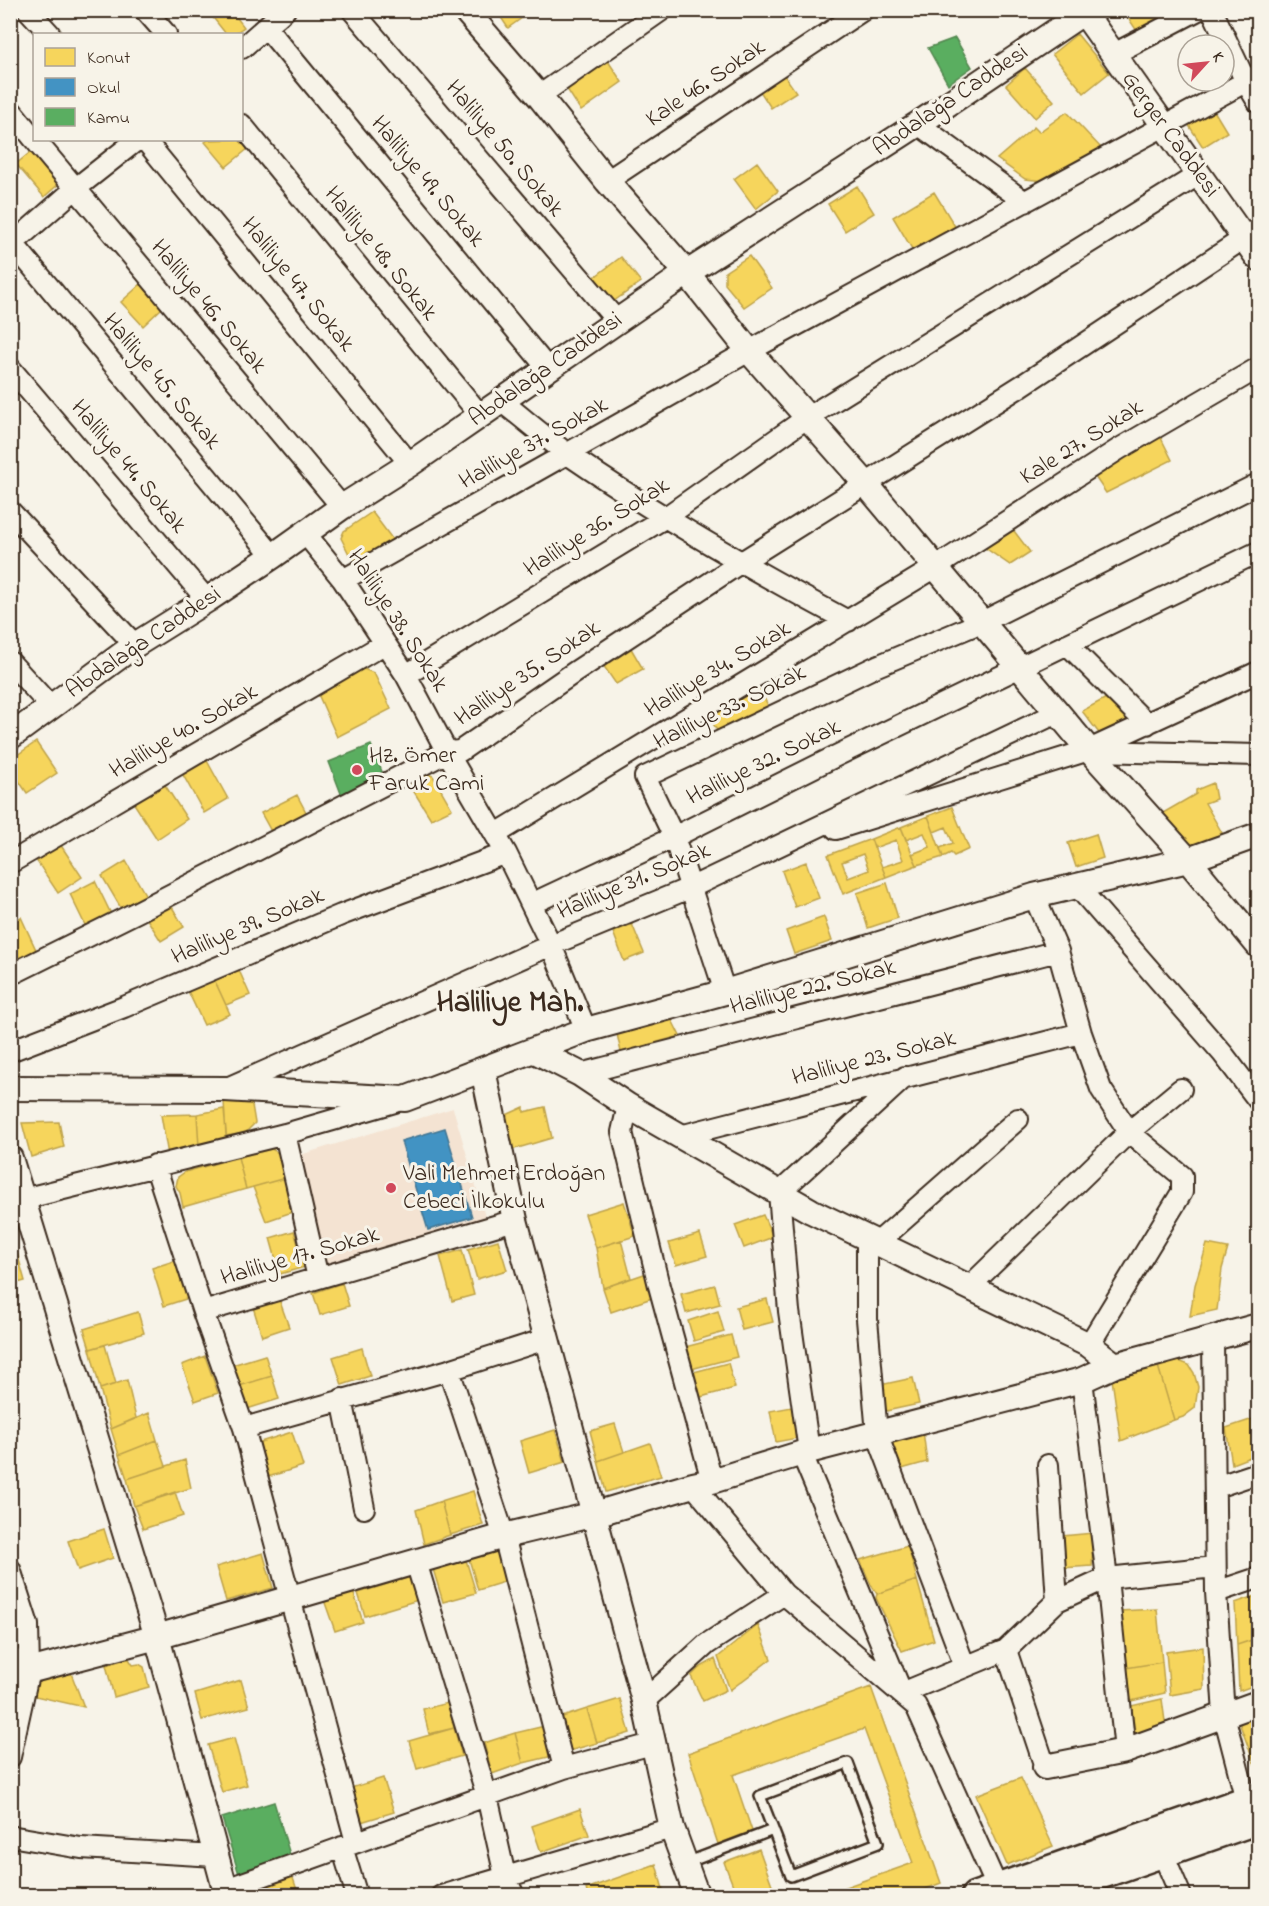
<svg xmlns="http://www.w3.org/2000/svg" width="1269" height="1906" font-family="'Indie Flower',sans-serif">
<rect width="100%" height="100%" fill="#f7f3e8"/>
<filter id="ink" filterUnits="userSpaceOnUse"><feTurbulence type="fractalNoise" baseFrequency=".0167" numOctaves="2"/><feDisplacementMap in="SourceGraphic" scale="12" xChannelSelector="R" yChannelSelector="G"/><feConvolveMatrix kernelMatrix="1 2 1 2 8 2 1 2 1" color-interpolation-filters="sRGB"/></filter>
<g filter="url(#ink)">
<path fill="#f4e3d2" d="M453,1108L486,1220L327,1268L297,1156Z"/>
<path fill="#f6d55c" stroke="#bea249" stroke-width="1.5" fill-rule="evenodd" d="M207,10H231L244,27L234,34H226Z
M397,10H410L403,17Z
M496,10H533L508,28Z
M1123,10H1155L1161,20L1139,34Z
M1160,10H1182L1166,21Z
M1077,34L1109,73L1084,93L1052,54Z
M606,58L622,82L581,111L565,86Z
M1025,68L1054,101L1035,118L1006,85Z
M782,72L796,92L771,108L758,88Z
M1213,109L1227,132L1203,147L1188,124Z
M1067,112L1102,149L1045,181L1025,179L997,159L1034,127L1039,132Z
M242,139L249,148L226,167L205,142L208,140Z
M33,150L60,183L44,197L16,164Z
M757,162L778,191L756,209L734,179Z
M857,186L874,213L845,231L828,204Z
M934,192L956,228L915,254L893,217Z
M749,256L772,288L744,307L725,284V272Z
M621,257L641,282L614,301L604,300L592,279Z
M141,284L162,308L143,326L121,302Z
M1159,434L1172,460L1106,493L1093,474Z
M372,512L393,540L358,559L351,558L341,538L344,531Z
M1011,527L1030,552L1010,565L981,545Z
M629,645L643,669L616,684L601,662Z
M361,668L374,673L391,709L337,737L318,694Z
M755,682L769,707L719,734L706,711Z
M1110,696L1132,721L1102,737L1082,711Z
M36,742L57,773L27,793L10,768V760Z
M206,759L228,799L204,813L182,773Z
M420,771L433,776L452,809L431,819L406,779Z
M163,782L187,819L157,839L133,802Z
M1213,783L1216,799L1205,803L1225,838L1194,849L1163,813L1196,794V790Z
M297,795L307,814L272,833L261,813Z
M952,807L969,849L954,856L951,853L943,857L940,848L953,843L946,827L934,832L928,816Z
M928,816L943,857L917,865L912,854L930,847L924,833L906,840L901,827Z
M901,827L917,865L886,877L882,867L903,860L896,840L874,848L871,839Z
M1096,834L1103,858L1076,867L1068,843Z
M871,839L886,877L843,894L828,855ZM863,854L869,870L848,878L842,862Z
M60,844L82,877L58,893L36,860Z
M126,861L146,896L122,910L102,876Z
M806,862L819,898L795,907L782,871Z
M95,881L111,914L86,927L70,894Z
M887,883L898,918L868,928L857,893Z
M169,902L184,927L161,941L145,916Z
M21,917L37,952L10,965V922Z
M824,917L832,941L794,954L786,931Z
M632,924L644,953L624,961L613,932Z
M238,968L250,995L226,1005L214,979Z
M214,979L230,1014L204,1025L188,991Z
M671,1018L680,1036L621,1052L617,1034Z
M248,1099L252,1105L255,1123L245,1133L226,1136L224,1101Z
M524,1107V1112L545,1107L552,1138L511,1150L502,1117Z
M224,1109L227,1142L199,1147L197,1114Z
M197,1114L199,1147L168,1155L161,1115Z
M59,1122L64,1147L31,1157L22,1123Z
M272,1149L283,1156L289,1177L246,1189L238,1157Z
M238,1157L246,1189L183,1207L180,1193L176,1186L178,1177L185,1172Z
M289,1177L298,1210L266,1221L253,1187Z
M624,1202L635,1236L596,1248L585,1214Z
M763,1215L773,1237L744,1248L735,1225Z
M294,1231L305,1267L280,1274L270,1238Z
M700,1234L707,1256L676,1265L669,1243Z
M498,1240L507,1270L477,1279L468,1249Z
M621,1240L631,1278L603,1288L596,1248Z
M1207,1244L1228,1248L1222,1269L1217,1310L1190,1316L1195,1285Z
M16,1249L25,1281L10,1285V1250Z
M462,1250L474,1295L452,1301L440,1256Z
M177,1260L189,1298L164,1306L152,1268Z
M647,1273L655,1297L611,1312L603,1288Z
M342,1283L349,1306L320,1315L313,1293Z
M715,1285L720,1304L686,1313L681,1294Z
M279,1299L289,1327L262,1336L253,1307Z
M767,1299L773,1322L742,1330L736,1307Z
M718,1311L724,1332L694,1341L688,1321Z
M138,1312L144,1333L90,1349L84,1329Z
M731,1335L737,1357L691,1369L685,1347Z
M105,1345L116,1384L100,1389L90,1349Z
M362,1348L370,1376L342,1385L333,1357Z
M265,1355L272,1376L239,1386L232,1365Z
M205,1356L218,1393L195,1401L182,1365Z
M1167,1361H1179L1189,1365L1194,1373L1198,1387L1195,1408L1183,1417L1174,1420L1158,1366Z
M728,1363L735,1388L697,1398L690,1373Z
M1158,1366L1174,1420L1121,1441L1112,1379Z
M272,1376L279,1399L247,1409L239,1386Z
M913,1378L919,1404L886,1411L880,1385Z
M127,1380L136,1418L111,1429L100,1389Z
M797,1406L803,1437L776,1442L770,1411Z
M149,1413L157,1440L119,1455L111,1429Z
M1253,1419L1258,1434V1454L1232,1464L1226,1428Z
M615,1424L624,1452L598,1461L590,1431Z
M555,1430L565,1462L529,1473L520,1441Z
M923,1431L927,1462L898,1470L891,1438Z
M292,1432L303,1466L268,1477L257,1443Z
M157,1440L166,1466L127,1479L119,1455Z
M650,1443L661,1476L606,1492L598,1461Z
M185,1460L191,1488L134,1506L127,1479Z
M473,1491L483,1525L450,1535L441,1501Z
M175,1492L183,1516L143,1529L134,1506Z
M441,1501L450,1535L424,1544L416,1510Z
M104,1529L113,1558L78,1570L68,1541Z
M1093,1533L1092,1566L1062,1568V1536Z
M908,1546L917,1580L877,1594L871,1585L860,1560Z
M498,1551L507,1581L478,1590L469,1559Z
M263,1553L273,1588L226,1601L216,1567Z
M466,1560L476,1593L443,1602L433,1569Z
M410,1577L418,1600L365,1616L358,1593Z
M917,1580L934,1640L902,1651L876,1598L877,1594Z
M353,1591L363,1622L335,1631L324,1600Z
M1258,1595V1638L1237,1645L1235,1603Z
M1157,1609L1162,1662L1126,1668L1119,1611Z
M758,1625L771,1659L730,1690L718,1657Z
M1258,1638V1684L1239,1691L1237,1645Z
M1203,1647L1204,1689L1170,1695L1166,1652Z
M124,1658L129,1659L133,1665L139,1664L144,1667L149,1687L114,1697L106,1665Z
M715,1659L726,1690L703,1701L691,1676L699,1668Z
M1162,1662L1165,1693L1131,1701L1126,1668Z
M71,1673L84,1707L35,1696L36,1681Z
M241,1680L249,1707L202,1720L195,1694Z
M871,1687L941,1883L907,1896H820L913,1863L864,1729L733,1775L752,1831L718,1844L688,1753Z
M620,1699L630,1733L597,1743L587,1709Z
M1162,1699L1166,1729L1136,1737L1131,1706Z
M448,1703L454,1728L429,1734L423,1709Z
M587,1709L597,1743L565,1752L556,1719Z
M1258,1715V1773L1239,1722Z
M545,1726L553,1756L523,1763L515,1733Z
M454,1728L462,1756L417,1769L409,1741Z
M515,1733L523,1763L492,1774L484,1743Z
M234,1738L247,1785L222,1792L208,1745Z
M383,1778L394,1812L361,1822L351,1788Z
M1021,1778L1053,1846L1007,1865L976,1795Z
M580,1809L589,1835L541,1852L532,1826Z
M759,1849L776,1896H737L724,1862Z
M656,1864L664,1893L656,1896H588L586,1889Z
M292,1875L299,1896H253L251,1891Z
M498,1890L500,1896H482Z"/>
<path fill="#4393c3" stroke="#417492" stroke-width="1.5" d="M445,1128L472,1217L428,1230L401,1141Z"/>
<path fill="#5aae61" stroke="#51864d" stroke-width="1.5" d="M955,38L972,67L948,84L928,48Z
M371,745L385,779L342,796L329,762Z
M274,1802L291,1858L239,1874L222,1818Z"/>
<g fill="none" stroke-linecap="round" stroke-linejoin="round">
<defs>
<path id="service" d="M848,1763L878,1843L791,1876L760,1796Z
M686,1863L773,1830"/>
<path id="minor" d="M28,10L50,34
M145,10L166,34
M352,10L617,321
M1212,10L1246,82L1258,102
M266,27L548,369
M242,48L285,10
M1112,55L1198,10
M539,96L662,10
M10,109L34,139
M918,124L1025,202
M242,125L480,415
M35,140L342,507
M145,140L410,464
M607,181L863,10
M10,240L273,556
M10,246L75,189L137,140
M10,368L207,600
M501,401C524,419 546,438 569,455C658,516 752,570 848,621
M10,511L135,645
M305,533L343,580L406,675L447,752L506,853L551,945L586,1030
M343,580L749,351L1258,75
M1067,644L1147,724
M10,662L51,707
M406,675L666,517L808,417L1198,175
M1095,751L1258,755
M836,829L1089,750L1258,672
M496,834L936,567L1119,449L1258,368
M10,863L384,644
M1077,886L1223,1054L1258,1100
M1034,896L1058,951L1081,1033L1101,1089L1129,1132L1182,1176V1192L1089,1345
M531,904L674,837L836,756L1258,552
M10,975L137,912L447,752L460,751L575,672L740,563L1021,386L1258,229
M725,992L674,837L645,777L877,666L982,622L1258,484
M10,1051L124,1007L341,915L506,853
M580,1074L1058,951
M225,1089L551,945L692,887L1059,712
M628,1106L622,1132L659,1286L712,1481
M285,1134L318,1278
M680,1136L1081,1033
M155,1165L203,1312L244,1428L356,1842
M23,1199L285,1134L395,1102
M867,1238V1319L877,1434L965,1667
M877,1243L1018,1119
M969,1287L1129,1132L1181,1089
M203,1312L515,1220
M1213,1340L1216,1592L1258,1578
M449,1370L504,1536L564,1768
M1082,1380L1107,1578L1125,1751
M342,1399L364,1508
M244,1428L449,1370L546,1339
M809,1451L789,1311L779,1193L905,1077
M802,1454L902,1693L1006,1650L1057,1601L1107,1578L1215,1567
M1048,1465L1057,1601
M693,1485L784,1594L916,1706L997,1887
M1216,1487L1258,1473
M416,1562L487,1796L505,1876L514,1896
M10,1569L28,1625L29,1670L10,1757
M1216,1592L1224,1715L1246,1800
M1006,1650L1045,1767
M10,1657L29,1670
M644,1701L707,1644L784,1594
M10,1836L81,1848L216,1856
M342,1847L357,1896
M1163,1854L1181,1896
M226,1889L564,1768L652,1744
M441,1896L672,1828"/>
<path id="tertiary" d="M465,10L539,96L607,181L687,273L749,351L866,484L1089,750L1188,860L1258,945
M1082,10L1258,258
M10,737L135,645L207,600L273,556L342,507L410,464L687,273L918,124L1087,10
M535,1051L580,1074L628,1106L811,1211L1089,1345L1115,1365
M483,1070L515,1220L644,1701L672,1828L697,1896
M10,1088L225,1089L405,1099L586,1030L725,992L1034,896L1188,860L1258,835
M10,1158L157,1637L227,1896
M10,1676L157,1637L504,1536L595,1514L693,1485L712,1481L809,1451L1082,1380L1115,1365L1258,1326
M1045,1767L1125,1751L1258,1703"/>
<path id="secondary" d="M975,1896L1258,1796
M1040,1896L1258,1820"/>
</defs>
<use href="#service" stroke="#3b2a1e" stroke-width="14"/>
<use href="#minor" stroke="#3b2a1e" stroke-width="24"/>
<use href="#tertiary" stroke="#3b2a1e" stroke-width="28"/>
<use href="#secondary" stroke="#3b2a1e" stroke-width="32"/>
<use href="#service" stroke="#f7f3e8" stroke-width="9"/>
<use href="#minor" stroke="#f7f3e8" stroke-width="20"/>
<use href="#tertiary" stroke="#f7f3e8" stroke-width="24"/>
<use href="#secondary" stroke="#f7f3e8" stroke-width="27"/>
</g>
</g>
<g fill="#d1495b" stroke="#f7f3e8" stroke-width="2">
<circle cx="357" cy="770" r="6"/>
<circle cx="391" cy="1188" r="6"/>
</g>
<g text-anchor="middle" dominant-baseline="central" stroke-width="6" stroke-linejoin="round" paint-order="stroke">
<g font-size="24" fill="#3b2a1e" stroke="#f7f3e8">
<text transform="translate(706 84) rotate(-34)">Kale 46. Sokak</text>
<text transform="translate(951 101) rotate(-34)">Abdalağa Caddesi</text>
<text transform="translate(1170 135) rotate(54)">Gerger Caddesi</text>
<text transform="translate(504 149) rotate(50)">Haliliye 50. Sokak</text>
<text transform="translate(427 182) rotate(50)">Haliliye 49. Sokak</text>
<text transform="translate(380 254) rotate(51)">Haliliye 48. Sokak</text>
<text transform="translate(297 285) rotate(51)">Haliliye 47. Sokak</text>
<text transform="translate(208 307) rotate(50)">Haliliye 46. Sokak</text>
<text transform="translate(546 370) rotate(-35)">Abdalağa Caddesi</text>
<text transform="translate(161 382) rotate(50)">Haliliye 45. Sokak</text>
<text transform="translate(1082 443) rotate(-32)">Kale 27. Sokak</text>
<text transform="translate(534 444) rotate(-29)">Haliliye 37. Sokak</text>
<text transform="translate(128 467) rotate(50)">Haliliye 44. Sokak</text>
<text transform="translate(597 528) rotate(-32)">Haliliye 36. Sokak</text>
<text transform="translate(397 621) rotate(57)">Haliliye 38. Sokak</text>
<text transform="translate(144 643) rotate(-34)">Abdalağa Caddesi</text>
<text transform="translate(718 670) rotate(-31)">Haliliye 34. Sokak</text>
<text transform="translate(528 674) rotate(-34)">Haliliye 35. Sokak</text>
<text transform="translate(730 708) rotate(-26)">Haliliye 33. Sokak</text>
<text transform="translate(184 732) rotate(-30)">Haliliye 40. Sokak</text>
<text transform="translate(764 763) rotate(-26)">Haliliye 32. Sokak</text>
<text transform="translate(634 882) rotate(-23)">Haliliye 31. Sokak</text>
<text transform="translate(248 927) rotate(-23)">Haliliye 39. Sokak</text>
<text transform="translate(813 988) rotate(-14)">Haliliye 22. Sokak</text>
<text transform="translate(874 1059) rotate(-14)">Haliliye 23. Sokak</text>
<text transform="translate(300 1257) rotate(-16)">Haliliye 17. Sokak</text>
</g>
<g font-size="24" fill="#3b2a1e" stroke="#f7f3e8" text-anchor="start">
<text x="369" y="756">Hz. Ömer<tspan x="369" dy="28">Faruk Cami</tspan></text>
<text x="403" y="1174">Vali Mehmet Erdoğan<tspan x="403" dy="28">Cebeci İlkokulu</tspan></text>
</g>
<g font-size="30" font-weight="bold" fill="#3b2a1e" stroke="#f7f3e8">
<text x="510" y="1004">Haliliye Mah.</text>
</g>
</g>
<rect width="1269" height="1906" fill="none" stroke="#f7f3e8" stroke-width="36"/>
<rect x="18" y="18" width="1233" height="1870" fill="none" stroke="#3b2a1e" stroke-width="2" filter="url(#ink)"/>
<rect x="33" y="33" width="210" height="108" fill="#f7f3e8" stroke="#aca397" stroke-width="1.5"/>
<rect x="45" y="48" width="30" height="18" fill="#f6d55c" stroke="#aca397" stroke-width="1.5"/>
<text x="87" y="63" font-size="18" fill="#3b2a1e">Konut</text>
<rect x="45" y="78" width="30" height="18" fill="#4393c3" stroke="#aca397" stroke-width="1.5"/>
<text x="87" y="93" font-size="18" fill="#3b2a1e">Okul</text>
<rect x="45" y="108" width="30" height="18" fill="#5aae61" stroke="#aca397" stroke-width="1.5"/>
<text x="87" y="123" font-size="18" fill="#3b2a1e">Kamu</text>
<g transform="translate(1206 63) rotate(63)"><circle r="28" fill="#f7f3e8" stroke="#aca397" stroke-width="1.5"/>
<path d="M0-4.5L10 22L0 15L-10 22Z" fill="#d1495b"/>
<text y="-9" font-size="16" font-weight="bold" text-anchor="middle" fill="#3b2a1e">K</text>
</g>
</svg>
